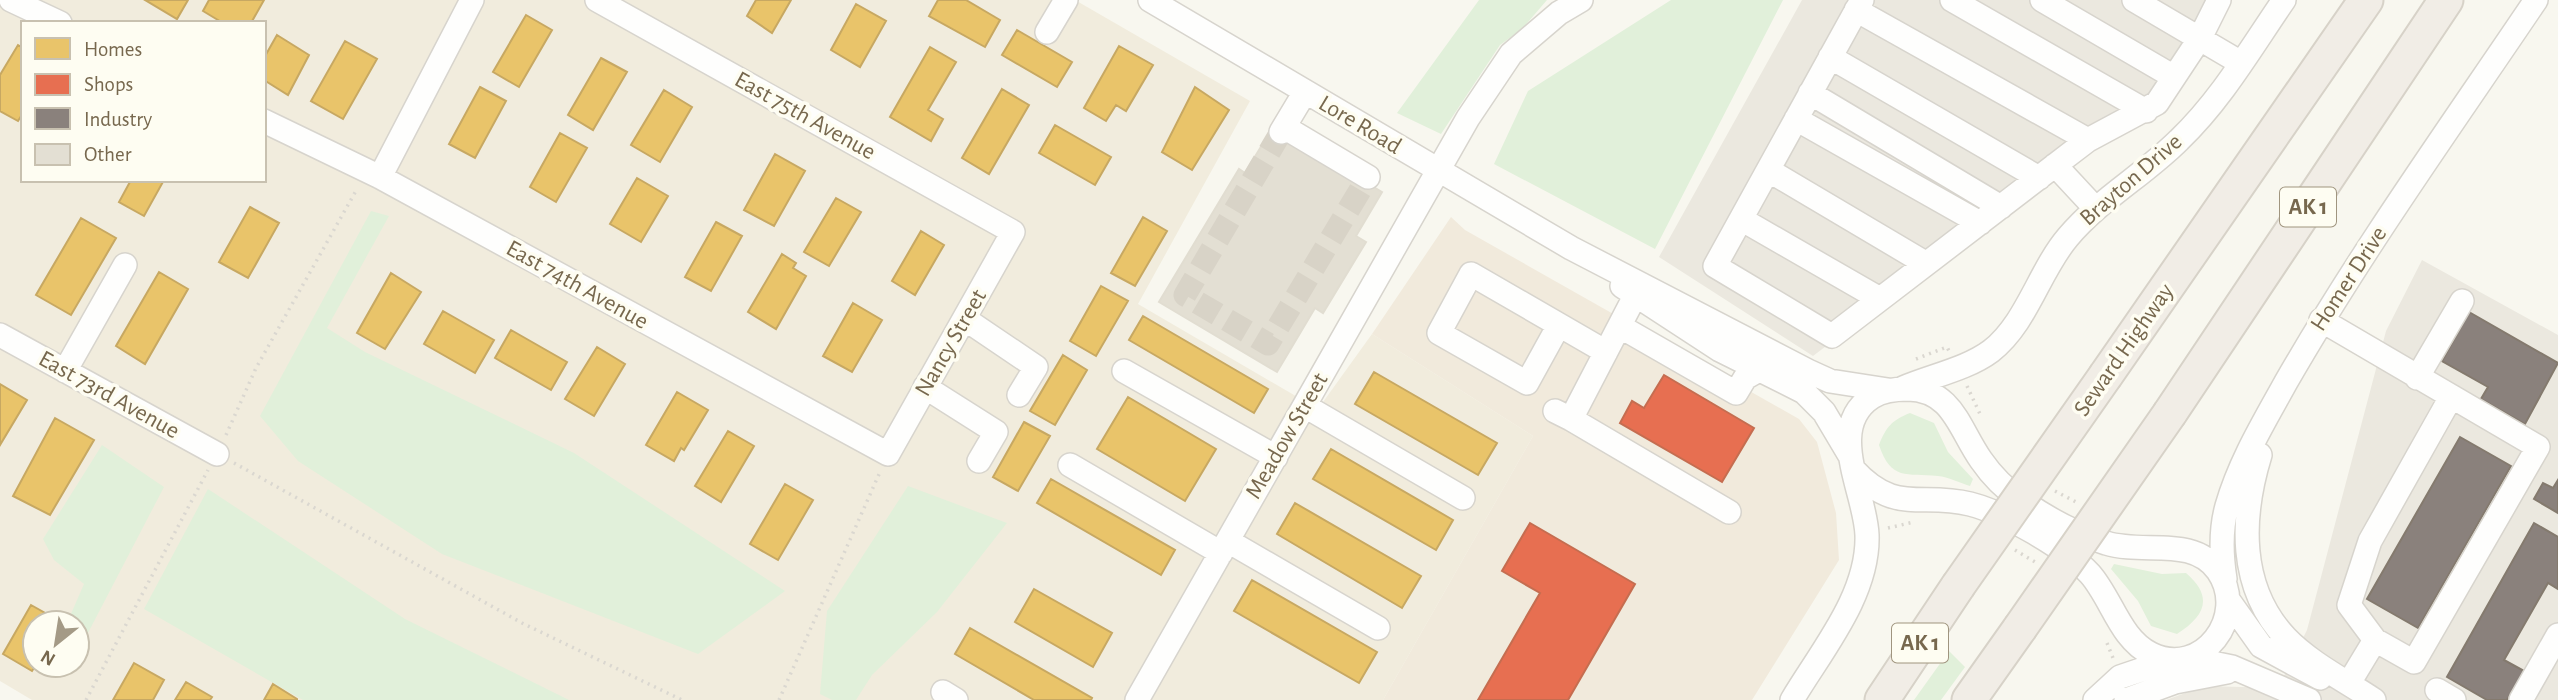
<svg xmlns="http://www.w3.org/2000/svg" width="2558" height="700" font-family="'Alegreya Sans',sans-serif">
<rect width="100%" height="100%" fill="#f8f7ef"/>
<path fill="#f1ecdd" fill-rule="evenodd" d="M0,0H1075L1250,101L1138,304L1318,409L1372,334L1533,436L1383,700H32L0,681ZM23,23H264V180H23ZM35,623H77V665H35Z"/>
<path fill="#f1eadc" d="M1451,217L1465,230L1799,419L1817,442L1836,513L1839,560L1752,700H1383L1533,436L1372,334Z"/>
<path fill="#ebe8df" d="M1802,0H2220L2155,97L1813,356L1659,257Z
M2422,260L2558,335V700H2166L2205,686L2278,688L2307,630L2386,331Z"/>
<path fill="#e1f0da" d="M1479,0H1547L1522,29L1500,45L1441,134L1397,113Z
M1671,0H1783L1655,249L1494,164L1528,91Z
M371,211L389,216L327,328L365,352L574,453L785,591L698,654L442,554L298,461L260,416Z
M1910,413L1934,423L1948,452L1973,479L1970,486C1960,483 1948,477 1938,476C1906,473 1891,481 1879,445C1886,427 1892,420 1910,413Z
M102,445L164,487L77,654V623H67L84,584L54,560L43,539Z
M908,486L1007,523L937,612L872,675L856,700H832L820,694L827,611Z
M208,489L405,619L569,700H303L144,609Z
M2114,564L2162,574L2186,573C2214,597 2205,616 2177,634L2151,626L2138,601L2111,569Z
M1949,651L1965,667L1941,700H1914Z"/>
<path fill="#e9c46a" stroke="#c7a862" stroke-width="2" d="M145,0H188L177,19Z
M209,0H264L251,23H223L203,11Z
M756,0H791L772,33L747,16Z
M938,0H966L1000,20L985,47L929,16Z
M856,4L886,21L860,67L831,50Z
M526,15L552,30L519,87L493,72Z
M1017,30L1072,62L1057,87L1002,55Z
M277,35L309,55L288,95L264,80V58Z
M345,41L377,59L343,119L311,101Z
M18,45L23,48V113L18,121L0,111V75Z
M1119,46L1153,65L1126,111L1116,105L1106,121L1084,108Z
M930,47L956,62L928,110L943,119L931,141L890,117Z
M601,58L627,72L593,130L568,115Z
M480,87L506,101L475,158L449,144Z
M1195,87L1229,110L1192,170L1162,152Z
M1002,89L1029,105L989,174L962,158Z
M664,90L692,107L660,162L631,145Z
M1055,125L1111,157L1095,185L1039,153Z
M560,133L587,148L556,202L530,187Z
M775,154L805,171L774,226L744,210Z
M637,178L668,196L641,242L610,224Z
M131,180H164L144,216L119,202Z
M836,198L861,212L829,266L804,252Z
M250,207L279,223L248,278L219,262Z
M1143,217L1167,231L1135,286L1111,273Z
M81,218L116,238L71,315L36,295Z
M716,222L742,236L711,291L685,277Z
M921,231L944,245L915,295L892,281Z
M782,254L796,263L793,268L806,276L776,329L748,312Z
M159,272L188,289L145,364L116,346Z
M391,273L421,292L385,349L357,333Z
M1101,286L1128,301L1096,356L1070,341Z
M853,303L882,320L852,372L823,356Z
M443,311L494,340L475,373L424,344Z
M1143,316L1268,389L1254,413L1129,340Z
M511,330L567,362L551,390L495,358Z
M597,347L625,364L594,416L565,399Z
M1063,355L1087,370L1055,425L1030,411Z
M1374,372L1497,443L1478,475L1355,404Z
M0,384L27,400L0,445Z
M677,392L708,410L684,450L681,448L674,461L646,445Z
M1128,397L1216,449L1185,501L1097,449Z
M55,418L94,440L50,515L13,496Z
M1024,422L1050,436L1018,491L993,477Z
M728,431L754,446L721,502L695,486Z
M1331,449L1453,520L1436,550L1313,479Z
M1051,479L1175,550L1161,575L1037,503Z
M785,484L813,500L778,560L750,544Z
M1295,503L1421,576L1402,608L1277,534Z
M1252,580L1377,652L1359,683L1234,611Z
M1034,589L1112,633L1093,667L1015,622Z
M31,605L61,622L35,623L36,665L32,671L3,654Z
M970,628L1092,698L1091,700H1034L955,654Z
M134,663L164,680L153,700H113Z
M186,682L212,697L210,700H175Z
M273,684L297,699V700H264Z"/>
<path fill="#e76f51" stroke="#c56d50" stroke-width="2" d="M1664,375L1754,428L1722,482L1620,423L1632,401L1644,408Z
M1530,523L1635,584L1568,700H1478L1540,593L1502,571Z"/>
<path fill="#8a817c" stroke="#847a6e" stroke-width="2" d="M2469,312L2558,363L2525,424L2481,399L2488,387L2442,361Z
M2460,437L2511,466L2418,628L2367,599Z
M2558,480V513L2534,499L2543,483L2553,488Z
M2534,523L2558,537V589L2548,583L2504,660L2524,671L2507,700H2487L2447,677Z"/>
<path fill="#e3dfd3" stroke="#e1ddd1" stroke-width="2" d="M1273,127L1382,192L1356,236L1366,242L1323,313L1315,308L1277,372L1159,302L1239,169L1245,173Z"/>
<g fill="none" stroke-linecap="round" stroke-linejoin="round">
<path stroke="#d8d3c7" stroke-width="23" stroke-dasharray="23 11" stroke-linecap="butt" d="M1281,132L1185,295L1268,344L1365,182"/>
<defs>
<path id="minor" d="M11,0L60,23
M1150,0L1571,248L1808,371L1830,381L1888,390
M1862,0L1715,266L1832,336L2088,140L2157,103L2200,38L2219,0
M1952,0L2146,111
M2042,0L2174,77
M2134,0L2241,63
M1856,10L2088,140
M1047,32L1066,0
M1830,57L2039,178
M1810,93L2001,207
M1796,119L1980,223
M264,121L380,177L888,454L1013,232L597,0
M1284,127L1368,177
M1281,132L1305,92
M2055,165L2095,208
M1768,170L1925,263
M380,177L472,0
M1741,219L1880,299
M1622,286L1720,350L1804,392L1824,412L1849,454
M965,319L1036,367L1019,395
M2321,320L2538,447L2414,662L2375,640L2349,683
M1559,325L1527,383L1439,333L1471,274L1606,352
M1621,327L1736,393L1745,378L1759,370
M0,335L217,454
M65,371L125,265
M1124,371L1276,457
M2417,378L2462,301
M925,387L996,432L979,461
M1903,388C1931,376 1967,369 1991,351C2027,323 2039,271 2068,237C2100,199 2144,175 2179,140C2221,100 2251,48 2284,0
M1305,406L1463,498
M1555,411L1571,419L1635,296
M1571,419L1729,512
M2260,455C2241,517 2238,587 2286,638C2310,663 2346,681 2374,700
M1070,465L1221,553
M1228,541L1378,628
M2225,579C2221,554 2220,531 2227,506C2240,461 2264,422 2286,382C2362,250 2451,126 2536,0
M2229,601L2261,646L2320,678
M2375,640L2349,605L2370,541L2451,397
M2188,658L2232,667L2309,700
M2437,690L2454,700
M943,692L956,700
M1137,700L1468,118L1511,54L1559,13L1581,0
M1792,700C1821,651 1869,595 1867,535C1866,494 1825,427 1872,397C1883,390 1896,389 1908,389C1953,390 1959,429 1981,460C1992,476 2005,489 2021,500C2046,518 2076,534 2106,543C2143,555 2193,535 2218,571C2249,616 2202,679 2151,654C2120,639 2112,599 2090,574C2066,548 2005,513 1970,504C1920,492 1895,515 1853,469
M2095,700L2120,677L2170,660
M2126,700L2175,682L2227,672
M2521,700L2558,635"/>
<path id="highway" d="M2106,375L2366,0
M2170,413L2446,0
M1882,700L1958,586
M1969,700L2020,628"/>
</defs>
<use href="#minor" stroke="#d7d4cd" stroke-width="26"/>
<use href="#highway" stroke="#d7d2c8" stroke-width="37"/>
<path stroke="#dad7d0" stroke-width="3.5" stroke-dasharray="2 5" stroke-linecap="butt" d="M1916,359L1947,347L1949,351
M1967,386L1980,414
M226,435L256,368L357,189
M234,463L522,623L682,700
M2055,491L2076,502
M1888,528L1914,522
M2015,550L2035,562
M2107,643L2113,658
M86,700L208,470
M779,700L880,472"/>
<use href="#minor" stroke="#fefefd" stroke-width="23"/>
<use href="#highway" stroke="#f1ede6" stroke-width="33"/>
<defs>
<path id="highway-bridge" d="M1958,586L2106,375
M2020,628L2170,413"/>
</defs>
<use href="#highway-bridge" stroke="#d7d2c8" stroke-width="37" stroke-linecap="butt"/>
<use href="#highway-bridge" stroke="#f1ede6" stroke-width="33"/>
</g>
<g text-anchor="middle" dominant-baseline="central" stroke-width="7" stroke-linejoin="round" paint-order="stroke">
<g fill="#fefdf2" stroke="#a0957f" stroke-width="2">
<rect x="2280" y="187.5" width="56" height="39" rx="5"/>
<rect x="1892" y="623.5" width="56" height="39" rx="5"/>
</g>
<g font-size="23" font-weight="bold" fill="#77684e">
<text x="2308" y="207">AK 1</text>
<text x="1920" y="643">AK 1</text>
</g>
<g font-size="24" fill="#77684e" stroke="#fefdf2">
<text transform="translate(805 116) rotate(29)">East 75th Avenue</text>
<text transform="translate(1360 125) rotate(31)">Lore Road</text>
<text transform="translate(2131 180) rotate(-41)">Brayton Drive</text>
<text transform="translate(2349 279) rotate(-57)">Homer Drive</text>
<text transform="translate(577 285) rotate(29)">East 74th Avenue</text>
<text transform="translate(951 343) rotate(-60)">Nancy Street</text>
<text transform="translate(2124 350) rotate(-55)">Seward Highway</text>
<text transform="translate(109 395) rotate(29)">East 73rd Avenue</text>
<text transform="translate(1287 436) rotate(-60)">Meadow Street</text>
</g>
</g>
<rect x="21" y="21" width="245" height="161" fill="#fefdf2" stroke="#c8c1b0" stroke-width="2"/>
<rect x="35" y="38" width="35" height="21" fill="#e9c46a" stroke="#c8c1b0" stroke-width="2"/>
<text x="84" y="56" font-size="21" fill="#77684e">Homes</text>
<rect x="35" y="74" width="35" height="21" fill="#e76f51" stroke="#c8c1b0" stroke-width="2"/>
<text x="84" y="91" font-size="21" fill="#77684e">Shops</text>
<rect x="35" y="108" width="35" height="21" fill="#8a817c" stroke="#c8c1b0" stroke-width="2"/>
<text x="84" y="126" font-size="21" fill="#77684e">Industry</text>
<rect x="35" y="144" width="35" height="21" fill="#e3dfd3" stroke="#c8c1b0" stroke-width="2"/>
<text x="84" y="161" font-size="21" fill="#77684e">Other</text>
<g transform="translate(56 644) rotate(210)"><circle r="33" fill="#fefdf2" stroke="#c8c1b0" stroke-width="2"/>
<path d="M0-5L12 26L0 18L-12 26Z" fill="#a49a86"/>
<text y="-10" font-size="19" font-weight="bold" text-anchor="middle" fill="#77684e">N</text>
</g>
</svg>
